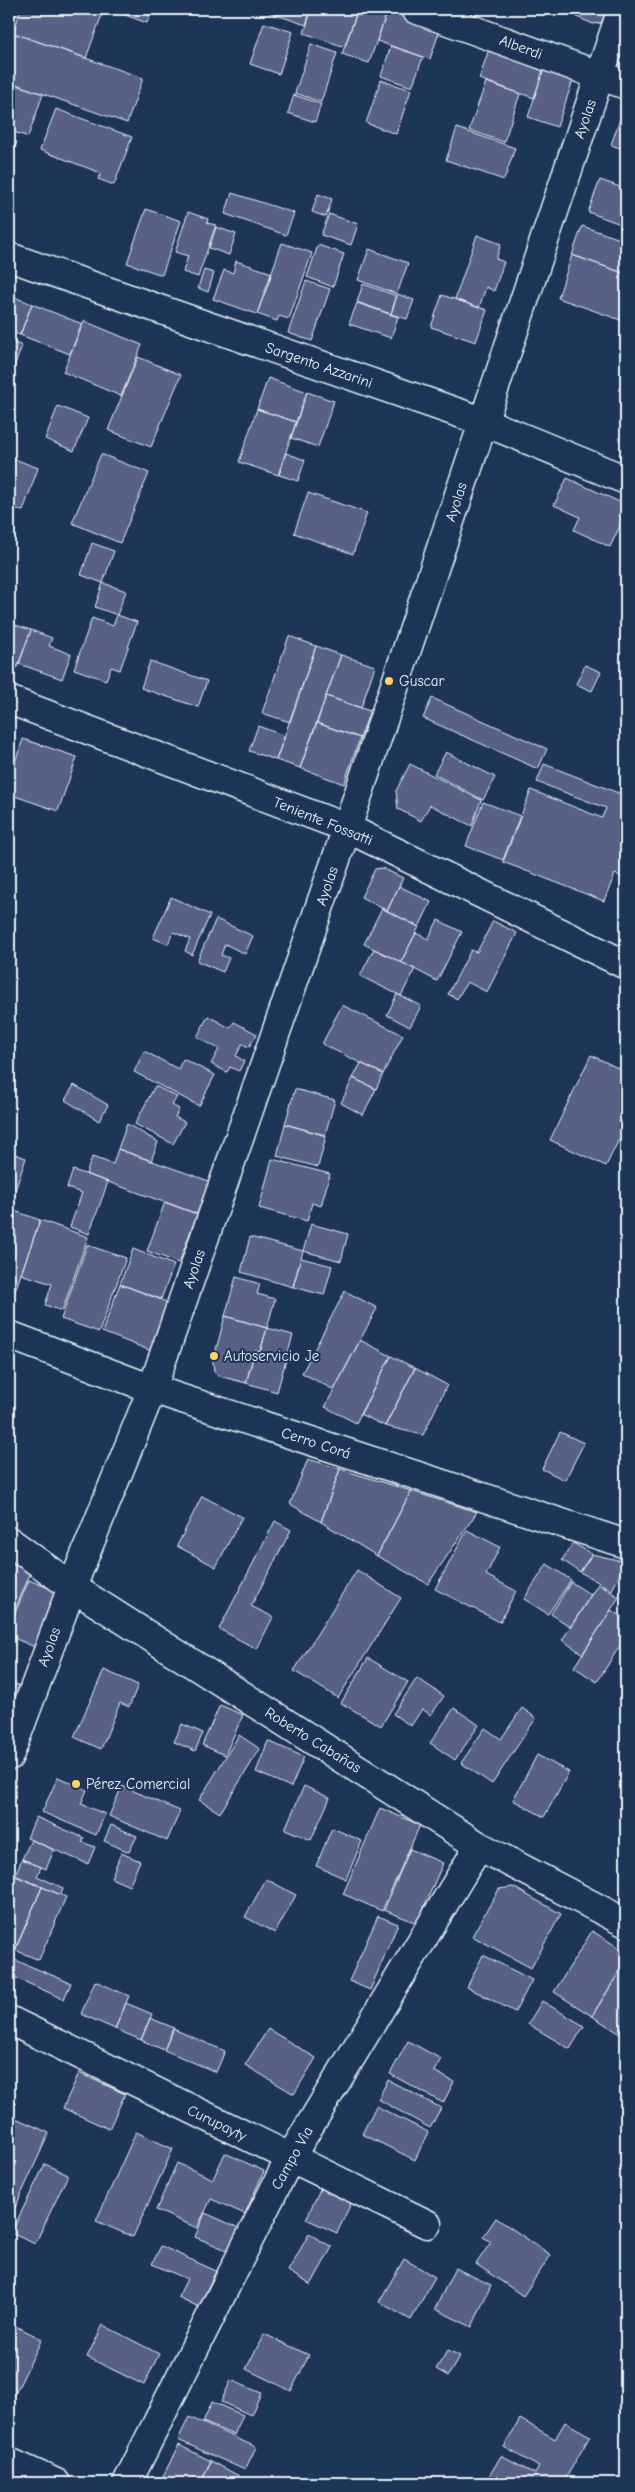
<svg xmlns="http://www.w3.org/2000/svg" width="635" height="2492" font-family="'Comic Neue',sans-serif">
<rect width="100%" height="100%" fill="#1d3557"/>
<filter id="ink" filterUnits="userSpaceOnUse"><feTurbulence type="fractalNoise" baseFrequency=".02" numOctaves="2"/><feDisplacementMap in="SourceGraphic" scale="10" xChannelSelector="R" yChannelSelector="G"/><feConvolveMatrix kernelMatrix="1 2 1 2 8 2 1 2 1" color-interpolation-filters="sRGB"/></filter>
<g filter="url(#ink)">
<path fill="#586086" stroke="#e8f1f8" d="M21,9H104L86,58L13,33Z
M109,9H152L147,23Z
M269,9H311L306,25L268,12Z
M312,9H358L345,47L304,33Z
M358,9H388L369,63L342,54Z
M388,9H398L442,24L430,59L377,41Z
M580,9H607L601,23L593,24L577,17Z
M264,23L293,32L279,74L250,64Z
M13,33L143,78L127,123L9,82V44Z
M311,44L337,53L321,102L295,93Z
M391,46L423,57L412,87L381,76Z
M490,46L545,65L534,98L479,79Z
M545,65L573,80L557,127L528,117Z
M381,80L411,90L396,134L366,123Z
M9,82L43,94L28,137L9,130Z
M486,82L520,94L504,142L469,130Z
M294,95L321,104L315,122L288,113Z
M626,101V150L611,145Z
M56,109L132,137L114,185L98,179L101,173L40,150Z
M457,128L515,148L504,180L446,160Z
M9,139L17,142L9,163Z
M600,180L626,189V226L588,212Z
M232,193L294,213L286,235L225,214Z
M318,194L332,199L326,217L312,212Z
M146,209L181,221L162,275L127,263Z
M188,212L208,219L207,223L216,225L198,277L183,272L188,256L175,252Z
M329,214L358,224L351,245L321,235Z
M582,226L626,241V274L572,255Z
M216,227L236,234L229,255L209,248Z
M477,235L501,244L496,259L504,262L494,291L486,287L479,308L455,299Z
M282,243L312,253L289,319L279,316L277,321L257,314Z
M318,245L344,254L333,287L307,277Z
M369,249L408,263L397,294L358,280Z
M572,255L626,274V322L558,298Z
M236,261L272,273L257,314L213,299L224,270L233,273Z
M204,270L214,273L208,292L198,288Z
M306,281L330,289L312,341L288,333Z
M363,284L397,296L391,314L357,302Z
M397,294L414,300L407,319L391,314Z
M9,295L32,304L20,335L9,331Z
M442,295L487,310L476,342L431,327Z
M357,303L398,317L391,338L349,324Z
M32,304L82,324L70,354L20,335Z
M84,321L142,345L121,396L63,372Z
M9,340L22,346L12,372L9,371Z
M138,357L181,375L151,447L108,430Z
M268,378L307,392L296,422L257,409Z
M307,392L334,401L318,447L291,438Z
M58,406L88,418L74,451L45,439Z
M257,409L296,422L278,475L239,462Z
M286,453L305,460L298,481L279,475Z
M101,454L149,473L120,543L72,523Z
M9,457L38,468L23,511L9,507Z
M567,478L626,505V513L610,547L574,530L580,517L554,505Z
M308,493L367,513L353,554L294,533Z
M92,543L114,551L103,583L81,575Z
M103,583L126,591L117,615L95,607Z
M117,615L137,622L120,670L111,667L106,680L74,669L92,618L113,626Z
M9,623L31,630L17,668L9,665Z
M31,630L52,638L49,646L71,654L62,679L19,664Z
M289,636L316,646L290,722L262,713Z
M316,646L341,655L300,768L276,760Z
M341,655L375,666L361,708L326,696Z
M150,661L207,681L198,707L141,688Z
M585,665L601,672L592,691L576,684Z
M326,696L370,711L360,738L317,723Z
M432,698L547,749L538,769L423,718Z
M317,723L360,738L344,784L300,768Z
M258,726L285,736L276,760L249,751Z
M23,739L77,757L58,811L9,794V780Z
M446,752L495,777L483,800L434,774Z
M410,764L481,800L472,826L430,805L421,821L398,809L396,791Z
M544,764L626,796V869L623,877L615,874L604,901L503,862L531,790L602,818L606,808L537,782Z
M483,802L520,816L503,860L466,846Z
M382,868L403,878L387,911L361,897L375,869Z
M399,886L431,902L419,927L387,911Z
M171,897L210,915L192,955L185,951L190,939L173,932L168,944L153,938Z
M382,908L419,927L401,962L364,944Z
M216,919L253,936L245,954L225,944L221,955L229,958L223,972L197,961Z
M438,920L462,932L437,981L401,962L416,933L428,939Z
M493,921L517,933L487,992L467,982L457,999L448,994L471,950L477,952Z
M374,949L415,969L401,996L360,976Z
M397,994L421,1006L410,1027L387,1015Z
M342,1005L403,1035L383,1074L322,1044Z
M208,1016L230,1028L234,1022L257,1034L249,1047L242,1044L236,1056L244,1061L239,1071L230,1067L227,1072L211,1064L219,1049L197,1037Z
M144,1051L178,1069L183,1059L215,1075L199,1106L134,1072Z
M591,1055L626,1072V1125L606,1166L550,1140Z
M361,1063L383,1074L376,1089L353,1078Z
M353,1078L376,1089L363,1115L341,1103Z
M74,1085L108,1105L99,1121L65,1100Z
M155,1086L177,1097L172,1105L179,1109L175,1117L185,1122L173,1144L135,1124Z
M295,1089L335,1100L325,1135L285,1124Z
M127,1124L158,1142L151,1161L118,1149Z
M285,1124L326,1136L318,1167L277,1156Z
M118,1149L209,1181L197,1214L86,1174L92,1157L113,1164Z
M9,1152L26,1158L9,1208Z
M272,1159L330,1174L321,1206L312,1203L307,1221L259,1208Z
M73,1170L108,1182L89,1234L70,1227L82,1193L67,1188Z
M165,1202L197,1214L179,1263L147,1251Z
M9,1209L40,1220L9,1308Z
M40,1220L88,1237L62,1311L45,1305L52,1284L21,1274Z
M311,1224L348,1234L341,1261L303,1251Z
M250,1237L303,1251L293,1287L241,1272Z
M87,1245L126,1258L99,1332L61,1319Z
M133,1249L174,1265L161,1299L120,1284Z
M301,1258L332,1266L324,1295L293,1287Z
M236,1277L260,1284L257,1294L275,1299L267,1328L225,1316Z
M120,1284L180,1307L162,1355L102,1332Z
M345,1291L377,1308L334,1390L302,1373Z
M225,1316L267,1328L260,1352L255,1351L246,1383L219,1376L214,1372L213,1361Z
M267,1328L293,1335L277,1392L246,1383L255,1351L260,1352Z
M360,1340L391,1356L356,1423L325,1407Z
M391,1356L415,1368L385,1426L360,1414Z
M415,1368L447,1385L423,1435L385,1426Z
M560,1432L584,1443L565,1480L542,1469Z
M308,1459L340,1469L321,1522L290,1504Z
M340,1469L411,1491L377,1556L321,1522Z
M411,1491L477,1512L428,1584L377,1556Z
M202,1496L242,1517L216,1567L177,1546Z
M275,1521L291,1530L251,1606L273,1617L257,1649L219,1629Z
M467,1530L500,1547L486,1575L516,1591L500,1622L435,1589Z
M573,1543L592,1554L580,1572L562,1560Z
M592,1554L626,1562L612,1590L580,1572Z
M9,1563L31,1572L9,1624Z
M547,1564L571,1580L548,1614L524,1599Z
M357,1570L401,1598L338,1698L294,1671Z
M29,1580L68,1596L44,1651L9,1636V1627Z
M571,1582L591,1595L571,1627L551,1614Z
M598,1584L619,1597L583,1654L562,1640Z
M611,1610L626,1620V1636L597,1682L574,1667Z
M368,1658L408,1682L381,1726L341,1703Z
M104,1670L138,1685L129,1707L120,1703L101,1749L74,1737Z
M417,1678L444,1696L431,1715L422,1709L411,1726L393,1714Z
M9,1681L31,1691L23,1710L9,1704Z
M220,1705L243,1715L225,1755L202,1745Z
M454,1708L479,1725L455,1760L430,1743Z
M522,1708L536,1718L492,1784L461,1763L485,1728L501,1739Z
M182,1724L203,1733L195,1751L174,1742Z
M239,1735L260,1749L220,1813L199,1800Z
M268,1741L304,1757L291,1787L256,1772Z
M537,1755L569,1772L544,1817L513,1800Z
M58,1777L87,1790L81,1804L105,1814L96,1835L42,1812Z
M122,1786L180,1811L167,1841L109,1816Z
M304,1786L330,1798L311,1840L285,1829Z
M380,1808L420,1825L382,1911L343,1894Z
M36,1817L84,1838L82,1842L95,1847L88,1864L27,1838Z
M111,1825L137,1836L129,1852L104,1841Z
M332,1828L362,1841L346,1879L316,1866Z
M31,1840L54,1850L46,1869L22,1859Z
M410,1849L443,1863L417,1923L384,1910Z
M121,1853L140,1861L129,1886L111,1878Z
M22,1859L41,1867L37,1876L63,1888L61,1895L15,1875Z
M15,1876L42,1887L9,1965V1891Z
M266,1879L296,1895L275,1933L245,1917Z
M42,1887L66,1897L39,1960L15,1950Z
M513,1887L561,1914L531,1968L472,1936L499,1889Z
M378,1916L398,1924L370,1990L349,1981Z
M592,1931L626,1952V1961L592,2016L554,1992Z
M483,1955L532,1980L515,2012L467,1987Z
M15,1960L71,1983L64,1999L9,1975Z
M626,1961V2020L619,2033L592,2016Z
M95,1981L129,1996L115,2029L81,2014Z
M542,2001L584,2026L570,2049L528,2024Z
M126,2003L152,2014L141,2040L115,2029Z
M150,2018L174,2028L164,2050L141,2040Z
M173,2029L225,2051L216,2072L164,2050Z
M268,2029L316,2058L294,2094L245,2065Z
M408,2041L441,2059L434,2071L454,2082L443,2103L390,2074Z
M626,2044V2059L621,2056Z
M79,2073L125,2094L109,2129L63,2108Z
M388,2080L441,2108L430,2128L378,2099Z
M376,2106L428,2132L415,2160L362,2134Z
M9,2115L49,2133L9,2221Z
M136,2132L173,2149L133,2237L96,2221Z
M225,2153L264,2171L245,2214L211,2199L197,2228L156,2210L177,2163L213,2179Z
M45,2164L68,2175L35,2244L11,2233Z
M323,2183L354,2197L337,2233L306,2219Z
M205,2213L239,2228L229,2251L195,2237Z
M496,2218L551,2255L523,2296L476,2264L491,2242L483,2237Z
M309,2234L332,2247L311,2285L288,2271Z
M161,2246L216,2271L199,2307L178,2297L187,2279L152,2264Z
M404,2259L435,2277L411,2320L379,2302Z
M455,2268L491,2285L472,2327L435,2309Z
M9,2323L42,2339L12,2400L9,2399Z
M103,2325L159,2354L144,2385L87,2357Z
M264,2334L309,2355L291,2391L246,2369Z
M448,2350L460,2356L448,2376L436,2369Z
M231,2380L261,2393L251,2415L221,2402Z
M212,2402L243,2415L234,2435L203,2422Z
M189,2417L256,2447L245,2470L178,2440Z
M520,2419L555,2439L565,2422L590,2436L563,2483H503L489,2476L501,2456L535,2474L539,2467L504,2447Z
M179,2445L211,2461L200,2483H168L161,2480Z
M211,2461L239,2476L235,2483H200Z"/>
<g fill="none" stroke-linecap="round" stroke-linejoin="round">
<defs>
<path id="minor" d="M415,9L626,85
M9,257L482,421L626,480
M9,700L347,828L626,965
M9,1335L152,1389L626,1544
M9,1541L72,1587L479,1846L626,1923
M9,1756L72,1587L152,1389L347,828L622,9
M9,2020L427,2224
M9,2462L56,2483
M127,2483L290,2158L479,1846"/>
</defs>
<use href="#minor" stroke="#e8f1f8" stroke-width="31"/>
<use href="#minor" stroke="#1d3557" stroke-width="28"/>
</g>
</g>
<g fill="#ffd166" stroke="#1d3557" stroke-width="2">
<circle cx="389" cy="681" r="5"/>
<circle cx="214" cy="1356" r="5"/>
<circle cx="76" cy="1784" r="5"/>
</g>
<g text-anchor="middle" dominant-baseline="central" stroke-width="4" stroke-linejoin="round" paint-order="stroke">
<g font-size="15" fill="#e8f1f8" stroke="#1d3557">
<text transform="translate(521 47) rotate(20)">Alberdi</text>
<text transform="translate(585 119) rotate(-71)">Ayolas</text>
<text transform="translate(319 365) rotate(19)">Sargento Azzarini</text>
<text transform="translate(456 502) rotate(-72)">Ayolas</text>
<text transform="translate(323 821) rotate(22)">Teniente Fossatti</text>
<text transform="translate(327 886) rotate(-71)">Ayolas</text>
<text transform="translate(194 1269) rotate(-71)">Ayolas</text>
<text transform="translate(316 1443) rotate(18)">Cerro Corá</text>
<text transform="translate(49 1647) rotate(-70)">Ayolas</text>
<text transform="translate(313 1740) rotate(32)">Roberto Cabañas</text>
<text transform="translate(217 2123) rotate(26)">Curupayty</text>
<text transform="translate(292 2158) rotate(-61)">Campo Vìa</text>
</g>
<g font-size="15" fill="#e8f1f8" stroke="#1d3557" text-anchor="start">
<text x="399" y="681">Guscar</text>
<text x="224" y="1356">Autoservicio Je</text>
<text x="86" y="1784">Pérez Comercial</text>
</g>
</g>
<rect width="635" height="2492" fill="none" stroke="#1d3557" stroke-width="30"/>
<rect x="15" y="15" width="605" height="2462" fill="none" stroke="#e8f1f8" stroke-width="2" filter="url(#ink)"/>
</svg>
